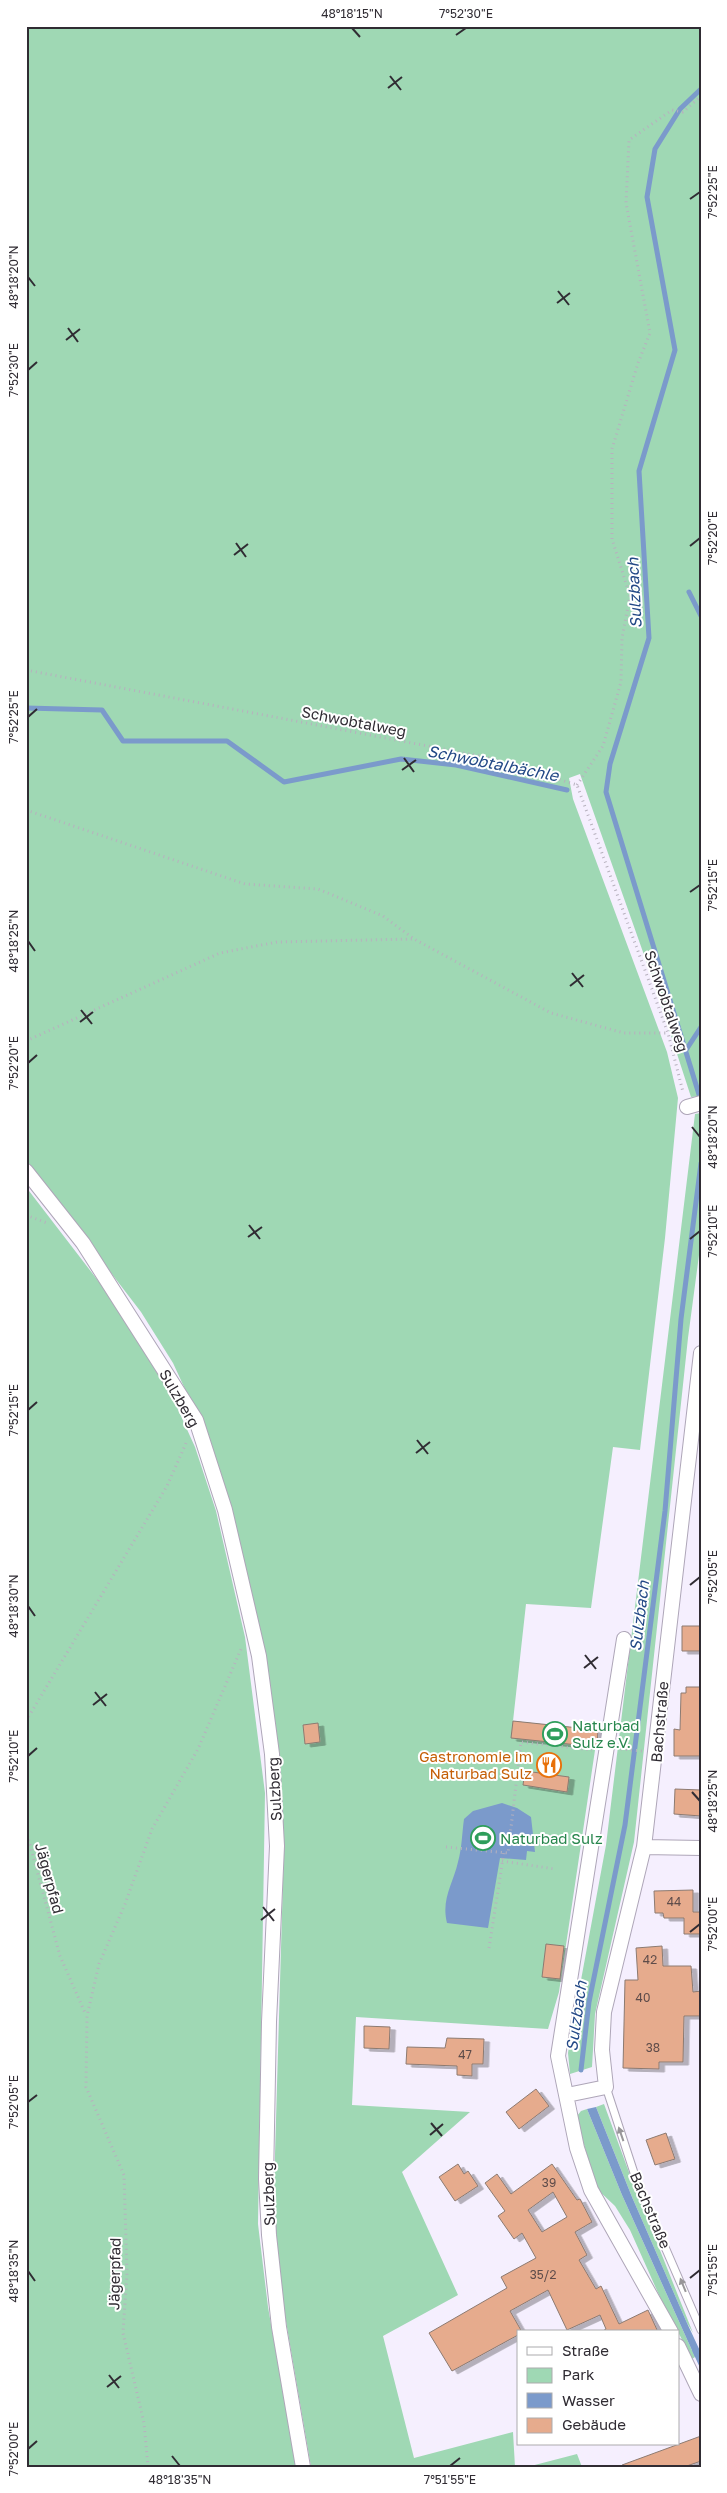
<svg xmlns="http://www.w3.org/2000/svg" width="727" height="2493" font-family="'Golos Text',sans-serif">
<defs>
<filter id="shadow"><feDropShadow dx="5.5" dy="3" stdDeviation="0" flood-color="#0004"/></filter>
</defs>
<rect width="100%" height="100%" fill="#f5effe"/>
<path fill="#9fd8b4" d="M26,26H701V1096L691,1097L655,986L580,774L569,778L573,799L667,1052L678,1098L665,1238L640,1450L613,1447L591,1608L526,1604L513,1721L598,1730L559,1992L548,2029L356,2017L352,2105L470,2112L402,2172L458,2295L383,2336L414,2458L513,2432L515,2467H311L283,2304L273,2223L284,1845L276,1731L260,1633L209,1441L173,1363L141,1312L26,1162Z
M701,1113V1240L688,1338L634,1842L595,2014L592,2067L570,2074L568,2053L571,2034L606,1845L695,1114Z
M26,1187L129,1321L160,1370L195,1447L216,1511L245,1637L265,1793L258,2224L268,2307L296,2467H26Z
M604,2104L630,2175L693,2333L687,2323L632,2197L596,2107Z
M587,2109L622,2195L695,2357L692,2359L659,2295L630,2230L615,2206L597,2189L578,2124L577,2116L581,2111Z
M577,2454L582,2467H527Z"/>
<path fill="#7b9acb" d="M502,1803L517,1808L531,1817L535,1852L527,1851L526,1860L500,1858L488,1928L447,1923C441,1899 453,1884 458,1862C462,1848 462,1833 464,1819L473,1811Z
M596,2107L632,2197L687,2323L701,2353V2355L695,2357L622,2195L587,2109Z"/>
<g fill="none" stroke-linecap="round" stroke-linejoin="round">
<path stroke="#7b9acb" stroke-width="5" d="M701,89L680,109L655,149L647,197L675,350L639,471L649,638L610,764L606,792L701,1101
M689,592L701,616
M26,708L102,710L123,741H227L284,782L401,759L456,765L567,790
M686,1050L701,1027
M581,2070L589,2002L625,1825L665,1511L681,1319L701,1163
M695,2351L701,2364"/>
</g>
<path fill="#e6ab8d" stroke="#8c7a71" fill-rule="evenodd" filter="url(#shadow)" d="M682,1626H701V1651H682Z
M686,1687H701V1756H674V1729L680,1730L681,1693H686Z
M513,1721L598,1730L597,1747L511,1738Z
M318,1723L320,1742L305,1744L303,1725Z
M525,1771L569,1777L567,1792L523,1785Z
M675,1789L701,1790V1816L674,1814Z
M693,1890V1912H701V1934H684V1918H664L663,1913H655L654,1891Z
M546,1944L564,1946L560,1979L542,1977Z
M662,1946L663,1966H691L693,1992L701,1991V2016H684L683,2062H659V2069L623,2068L625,1980H638L636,1948Z
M364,2026L390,2027L389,2049L364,2048Z
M447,2038L484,2039L483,2064H472V2076L457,2075V2066L406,2064L407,2047L445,2048Z
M536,2089L549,2106L519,2129L506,2112Z
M666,2133L675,2159L655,2165L646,2140Z
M458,2164L464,2174L468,2171L478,2186L455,2201L439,2177Z
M552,2164L577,2200L580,2199L592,2222L575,2232L587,2255L579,2260L596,2289L601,2286L619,2324L648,2310L658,2332H601L606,2329L600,2315L567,2330L548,2290L510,2311L522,2332H518V2335L452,2371L429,2333L507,2288L501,2277L536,2258L522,2233L514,2239L498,2216L505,2211L485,2183L497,2174L511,2194ZM553,2192L567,2217L542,2232L528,2210Z
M701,2436V2461L684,2467H622V2465Z"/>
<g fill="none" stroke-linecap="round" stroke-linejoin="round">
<defs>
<path id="lane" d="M606,2087L638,2185L701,2330"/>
<path id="street" d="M687,1107L701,1103
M26,1171L83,1243L196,1420L225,1510L259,1656L272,1754L277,1846L269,2022L266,2179L269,2235L279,2327L303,2467
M624,1639L558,2056L577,2148L591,2190L671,2332
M644,1847L701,1848
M567,2095L606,2087L602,2050L604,2012L644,1847L701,1353
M678,2346L701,2394"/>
</defs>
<use href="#lane" stroke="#aea6b8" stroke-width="9"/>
<use href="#street" stroke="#aea6b8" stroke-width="16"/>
<path stroke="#b7b1be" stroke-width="3" stroke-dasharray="1 4" stroke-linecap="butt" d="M26,670L486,757L577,785L668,1033L683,1092
M577,785L603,746L621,682L622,638L630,596L612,539V449L638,363L650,333L626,203L629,140L672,110L683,112L701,96
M26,810L245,884L318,889L383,916L414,939L551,1013L624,1033H668
M26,1041L220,953L277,942L413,939
M26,1215L47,1223
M26,1721L167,1486L187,1441
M621,1749L642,1751
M26,1830L60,1956L86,2015
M446,1847L508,1853L521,1742L592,1750
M502,1861L555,1869
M489,1948L504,1852
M148,2467L144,2423L123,2333L127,2273L124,2175L86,2087L87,2016L99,1964L125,1904L152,1829L198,1749L241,1649"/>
<use href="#lane" stroke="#fff" stroke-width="7"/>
<use href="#street" stroke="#fff" stroke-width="14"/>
</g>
<defs><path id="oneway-solid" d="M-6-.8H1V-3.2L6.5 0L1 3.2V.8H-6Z" transform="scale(1.25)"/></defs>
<g fill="#989699">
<use href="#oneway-solid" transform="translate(621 2134) rotate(-109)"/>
<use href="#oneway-solid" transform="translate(683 2285) rotate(-112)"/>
</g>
<path fill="none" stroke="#302c33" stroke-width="2" d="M352,28L360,37M456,35L466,28M390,76L401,90M388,88L402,77M690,199L700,192M28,277L35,286M558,291L569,305M557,303L570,293M68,328L78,342M66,340L80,329M28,370L37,362M236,543L246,557M690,546L700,538M234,555L248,544M28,717L37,709M404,758L414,772M402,770L416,760M690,892L700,885M28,941L35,951M572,973L583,987M570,986L584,975M81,1010L92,1024M80,1022L93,1012M28,1063L37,1055M692,1127L700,1137M249,1225L260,1239M248,1237L262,1227M690,1239L700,1231M28,1410L37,1402M417,1440L428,1454M416,1453L430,1442M690,1585L700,1577M28,1606L35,1616M585,1655L596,1669M584,1668L598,1657M95,1692L106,1706M93,1705L107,1694M28,1756L37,1748M692,1792L700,1801M263,1907L274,1921M261,1920L275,1909M690,1932L700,1924M28,2102L37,2095M431,2123L442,2136M430,2135L443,2124M28,2271L35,2281M690,2278L700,2270M109,2375L119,2388M107,2387L121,2376M28,2449L37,2441M172,2456L180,2466M450,2466L460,2458"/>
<defs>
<symbol id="stadium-ring" viewBox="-11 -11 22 22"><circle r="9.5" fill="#fff" stroke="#2e9e5b" stroke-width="1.5"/><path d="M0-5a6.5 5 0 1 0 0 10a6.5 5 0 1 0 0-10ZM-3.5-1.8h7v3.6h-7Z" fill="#2e9e5b"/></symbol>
<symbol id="restaurant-ring" viewBox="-11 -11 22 22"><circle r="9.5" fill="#fff" stroke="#e8710a" stroke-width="1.5"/><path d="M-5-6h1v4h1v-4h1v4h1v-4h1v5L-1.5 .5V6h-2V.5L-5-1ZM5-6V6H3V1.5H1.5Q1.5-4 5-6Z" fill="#e8710a"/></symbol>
</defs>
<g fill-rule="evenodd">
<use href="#stadium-ring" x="541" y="1720" width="28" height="28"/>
<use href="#restaurant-ring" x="535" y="1751" width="28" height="28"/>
<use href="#stadium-ring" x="469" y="1824" width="28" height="28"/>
</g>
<g text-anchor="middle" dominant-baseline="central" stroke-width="4" stroke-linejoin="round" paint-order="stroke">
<g font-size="12" fill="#5e4c4a">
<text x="674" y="1901">44</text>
<text x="650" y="1959">42</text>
<text x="643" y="1997">40</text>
<text x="653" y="2047">38</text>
<text x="465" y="2054">47</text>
<text x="549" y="2182">39</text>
<text x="543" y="2274">35/2</text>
</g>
<g font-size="15" fill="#302c33" stroke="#fff">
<text transform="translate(354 721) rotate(11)">Schwobtalweg</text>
<text transform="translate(667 1001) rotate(71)">Schwobtalweg</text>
<text transform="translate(180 1398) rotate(60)">Sulzberg</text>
<text transform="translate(659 1722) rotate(-85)">Bachstraße</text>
<text transform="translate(274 1789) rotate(-93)">Sulzberg</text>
<text transform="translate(50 1878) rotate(75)">Jägerpfad</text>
<text transform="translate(268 2194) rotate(-92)">Sulzberg</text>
<text transform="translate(651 2210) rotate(67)">Bachstraße</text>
<text transform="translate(114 2274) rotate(-89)">Jägerpfad</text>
</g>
<g font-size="15" fill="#27864d" stroke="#fff" text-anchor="start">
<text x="572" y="1725">Naturbad<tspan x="572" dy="17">Sulz e.V.</tspan></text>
<text x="500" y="1838">Naturbad Sulz</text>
</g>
<g font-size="15" fill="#c56008" stroke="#fff" text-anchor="end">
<text x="532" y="1756">Gastronomie im<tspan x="532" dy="17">Naturbad Sulz</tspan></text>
</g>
<g font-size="16" font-style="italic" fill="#234986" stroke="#fff">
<text transform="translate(634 593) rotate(-93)">Sulzbach</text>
<text transform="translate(493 763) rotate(11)">Schwobtalbächle</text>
<text transform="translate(639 1616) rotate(-83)">Sulzbach</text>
<text transform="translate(576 2016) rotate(-82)">Sulzbach</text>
</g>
</g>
<rect width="727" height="2493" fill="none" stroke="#ffffff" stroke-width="55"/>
<rect x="517" y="2330" width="162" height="115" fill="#ffffff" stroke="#acabad"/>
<rect x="527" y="2347" width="25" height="8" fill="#ffffff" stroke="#acabad"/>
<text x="562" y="2356" font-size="15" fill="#302c33">Straße</text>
<rect x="527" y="2368" width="25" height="15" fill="#9fd8b4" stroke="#acabad"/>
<text x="562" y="2380" font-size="15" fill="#302c33">Park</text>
<rect x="527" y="2393" width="25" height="15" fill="#7b9acb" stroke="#acabad"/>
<text x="562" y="2406" font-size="15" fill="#302c33">Wasser</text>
<rect x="527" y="2418" width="25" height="15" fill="#e6ab8d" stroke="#acabad"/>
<text x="562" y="2430" font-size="15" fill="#302c33">Gebäude</text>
<rect x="28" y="28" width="672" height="2438" fill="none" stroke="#302c33" stroke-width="2"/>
<g font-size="12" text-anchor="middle" fill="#302c33">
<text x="352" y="18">48°18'15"N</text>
<text x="466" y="18">7°52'30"E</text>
<text transform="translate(713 192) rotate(-90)" y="4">7°52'25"E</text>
<text transform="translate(14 277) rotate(-90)" y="4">48°18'20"N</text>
<text transform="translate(14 370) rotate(-90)" y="4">7°52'30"E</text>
<text transform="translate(713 538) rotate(-90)" y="4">7°52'20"E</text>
<text transform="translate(14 717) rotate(-90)" y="4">7°52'25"E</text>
<text transform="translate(713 885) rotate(-90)" y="4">7°52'15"E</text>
<text transform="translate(14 941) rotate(-90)" y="4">48°18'25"N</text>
<text transform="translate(14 1063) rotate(-90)" y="4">7°52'20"E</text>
<text transform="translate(713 1137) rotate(-90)" y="4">48°18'20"N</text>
<text transform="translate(713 1231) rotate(-90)" y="4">7°52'10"E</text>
<text transform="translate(14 1410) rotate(-90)" y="4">7°52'15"E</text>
<text transform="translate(713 1577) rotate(-90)" y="4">7°52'05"E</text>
<text transform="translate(14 1606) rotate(-90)" y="4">48°18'30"N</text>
<text transform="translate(14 1756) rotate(-90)" y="4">7°52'10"E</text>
<text transform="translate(713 1801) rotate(-90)" y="4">48°18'25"N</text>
<text transform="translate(713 1924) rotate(-90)" y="4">7°52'00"E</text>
<text transform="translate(14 2102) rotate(-90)" y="4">7°52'05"E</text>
<text transform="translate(713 2270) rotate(-90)" y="4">7°51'55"E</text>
<text transform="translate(14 2271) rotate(-90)" y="4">48°18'35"N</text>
<text transform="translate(14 2449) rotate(-90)" y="4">7°52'00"E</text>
<text x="180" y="2484">48°18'35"N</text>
<text x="450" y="2484">7°51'55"E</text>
</g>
</svg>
